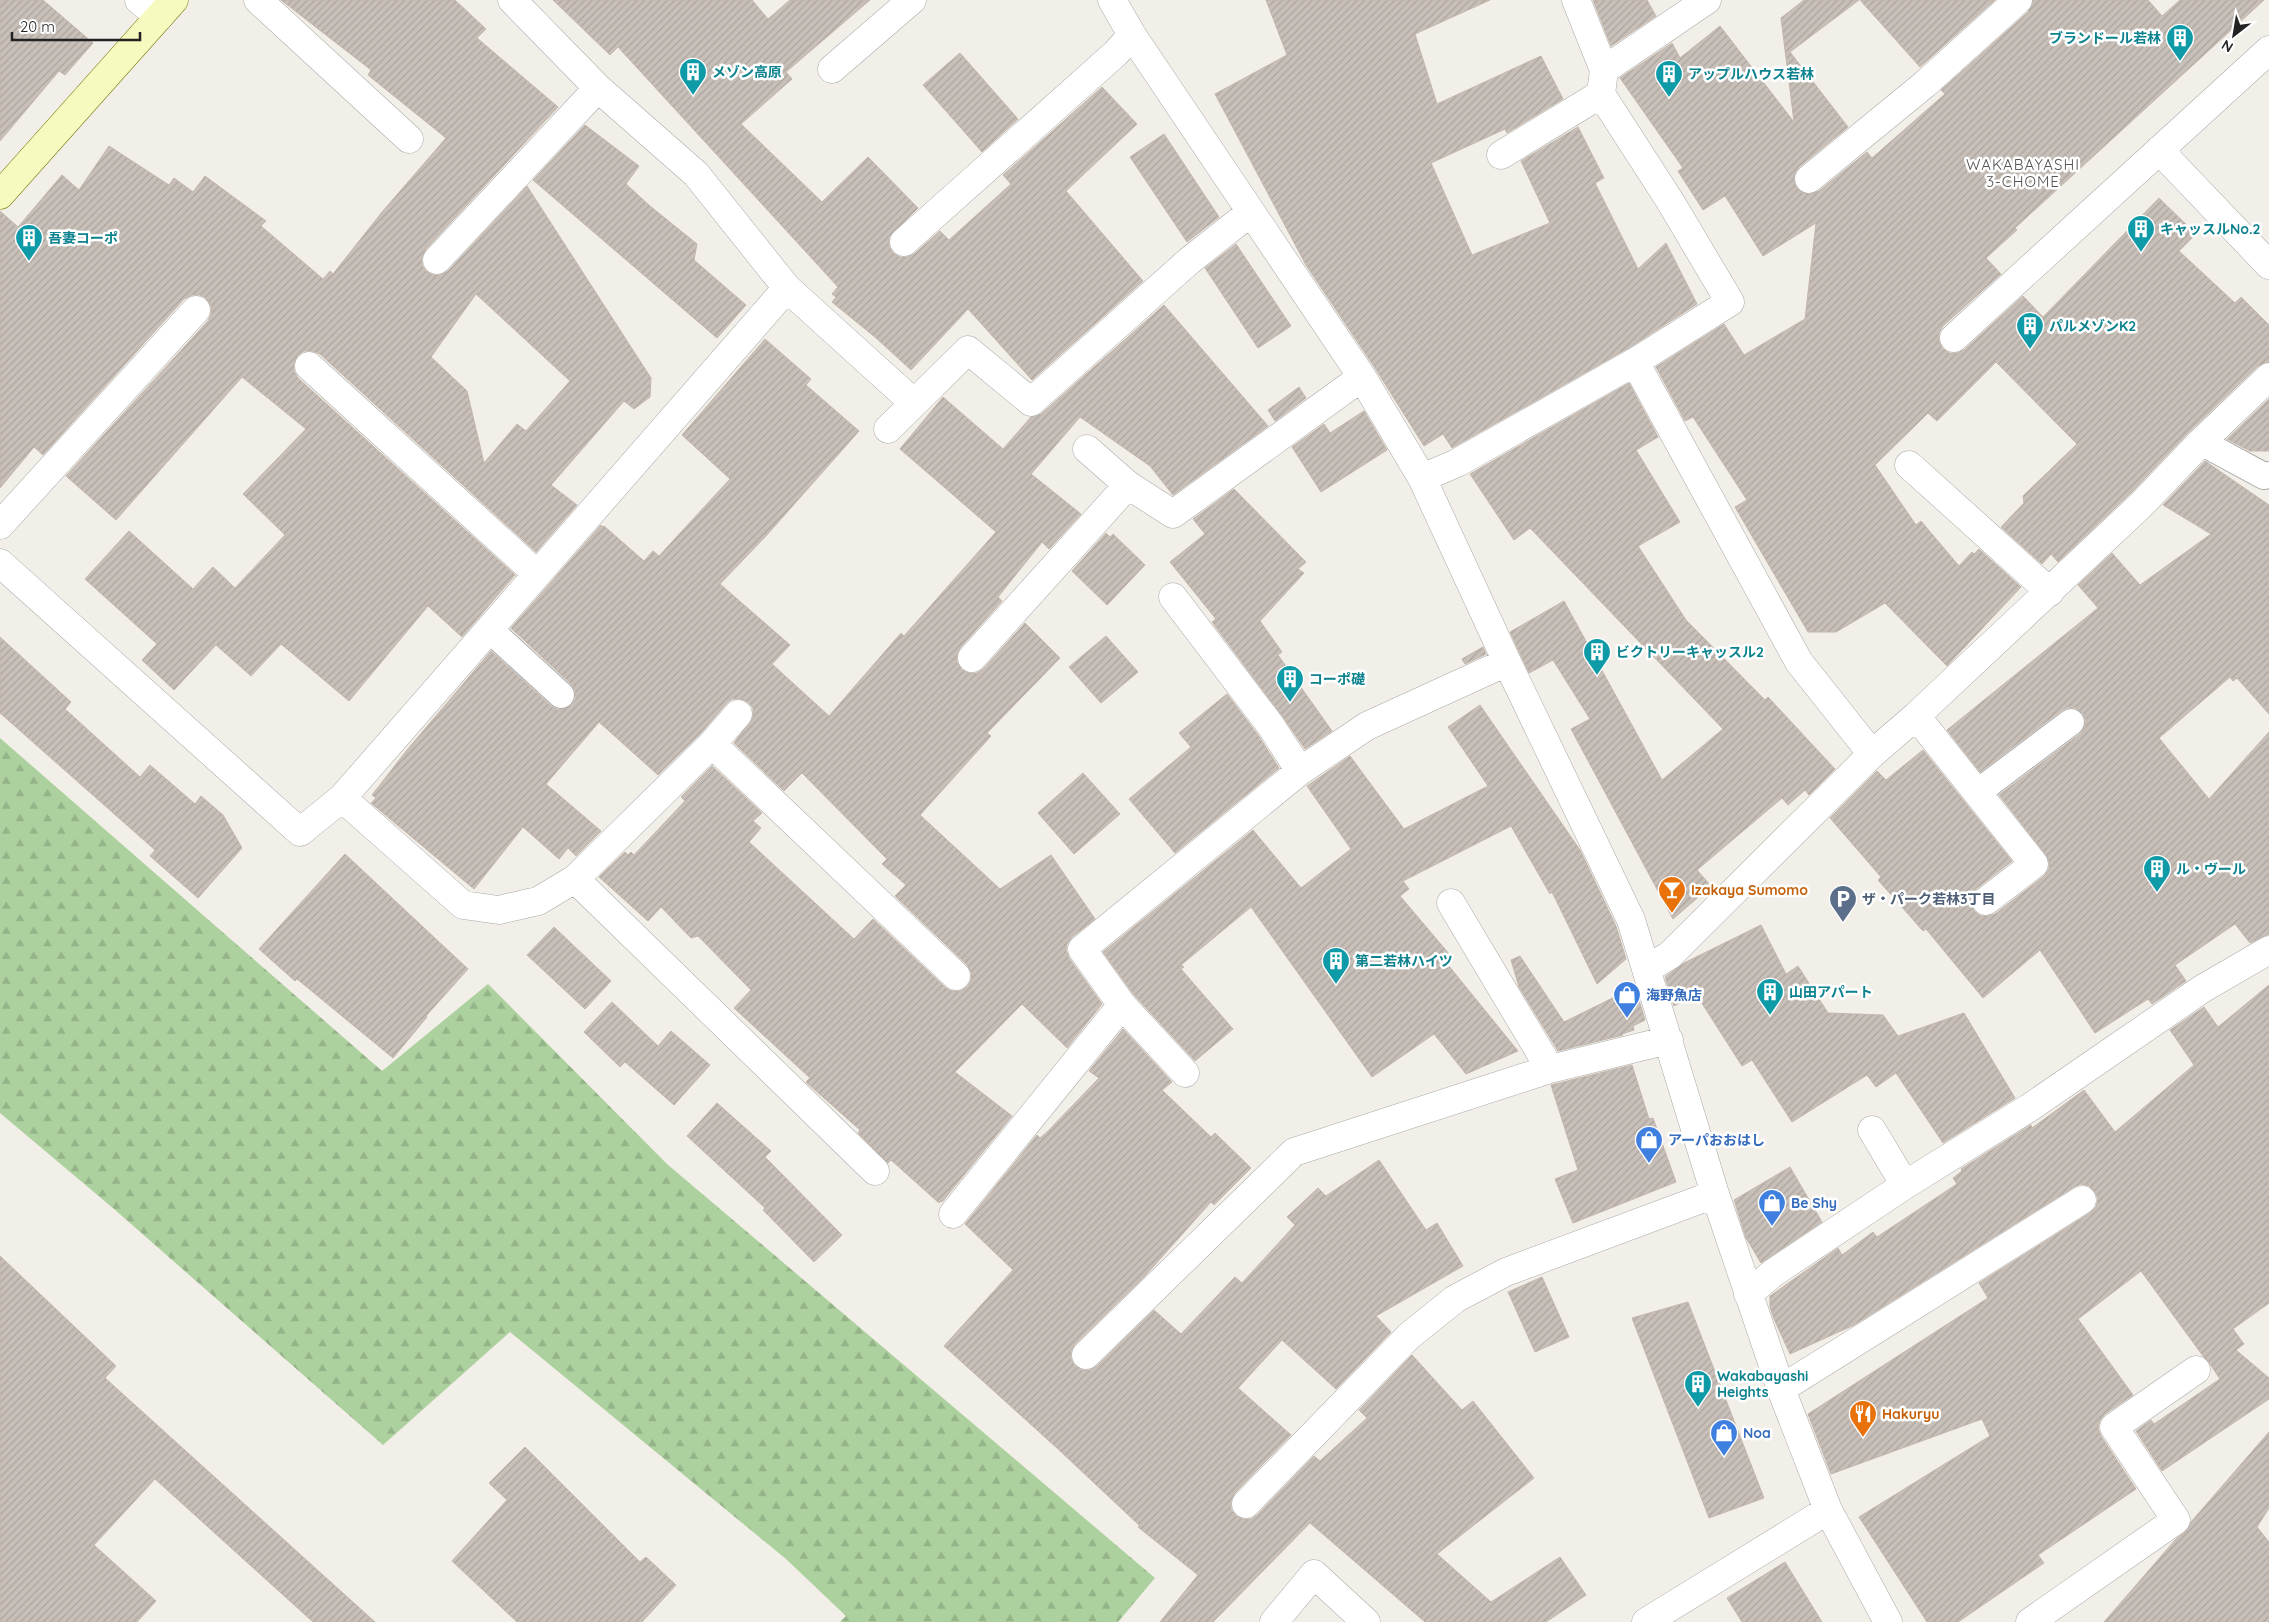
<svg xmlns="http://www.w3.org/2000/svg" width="2269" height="1622" font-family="Quicksand,'Noto Sans JP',sans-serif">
<defs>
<pattern id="forest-firs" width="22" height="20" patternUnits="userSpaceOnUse" patternTransform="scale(1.25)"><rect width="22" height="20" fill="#add19e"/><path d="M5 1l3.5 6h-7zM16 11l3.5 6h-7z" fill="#95b388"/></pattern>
<pattern id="building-hatch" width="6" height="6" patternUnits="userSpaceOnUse" patternTransform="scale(1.25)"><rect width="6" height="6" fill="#c7bfb8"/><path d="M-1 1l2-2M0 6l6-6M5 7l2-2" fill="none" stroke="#aba49e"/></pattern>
</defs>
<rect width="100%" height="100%" fill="#f2efe9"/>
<path fill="url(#forest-firs)" d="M0,738L382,1071L488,984L667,1164L1155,1578L1118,1622H840L846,1616L786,1559L510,1332L383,1445L114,1209L0,1113Z"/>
<path fill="url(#building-hatch)" stroke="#c4b6ab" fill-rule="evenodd" d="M0,0H43L93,43L65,75L59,71L0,141Z
M281,0H455L486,29L477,38L558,107L426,249L422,257V265L426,271L433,275H441L448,271L527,186L651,378L650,397L634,409L624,401L551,485L577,505L536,552L320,354L312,351H304L298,355L294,363V371L298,378L515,575L462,637L428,606L349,701L281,644L251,676L216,645L174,690L142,660L157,644L85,579L129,531L193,589L213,567L235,588L285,535L243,494L306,429L242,377L116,520L66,476L208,321L211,314V306L206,298L200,295H192L184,299L43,455L34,447L0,488V211L18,227L62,175L79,190L109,146L169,185L174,178L193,192L205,176L266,221L261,226L323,279L330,271L333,274L382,212L446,138L368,75L371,70ZM476,294L570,381L526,431L517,424L484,463L467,391L431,357Z
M553,0H752L768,19L790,0H870L786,72L792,79L741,124L822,202L868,157L918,208L889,237V246L893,253L900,257H907L914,254L940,231L949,240L1011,184L1003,175L1102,87L1137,124L1066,191L1143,281L1032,380L968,309L911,370L876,338L832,302L836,297L832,294L838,287L618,47L610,55Z
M1266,0H1490L1415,34L1437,104L1541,56L1563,99L1507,133L1505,129L1431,163L1472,255L1550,223L1521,161L1578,127L1604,178L1595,183L1638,269L1666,243L1697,304L1627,349L1452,448L1443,434L1424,446L1375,368L1306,265L1215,94L1287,55Z
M1593,0H1647L1656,16L1611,46Z
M1804,0H1859L1790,52L1848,127L1799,167L1795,173L1794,181L1797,188L1803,193L1811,194L1819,191L1867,152L1872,158L1945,94L1941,90L2028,12L2033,0H2148L2162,16L2180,0H2264L2015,228L2017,230L1986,258L2001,274L1943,326L1939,333V341L1942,348L1949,353H1957L1964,350L2023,296L2043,317L2159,198L2196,234L2179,251L2235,303L2241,297L2269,325V362L2258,366L2190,431L2132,492L2058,562L2051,554L2042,564L2001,527L2024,503L2023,496L2077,444L1996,362L1937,421L1928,413L1875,465L1916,525L1921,521L1959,566L1972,552L1974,554L1979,549L2021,587L1947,666L1885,603L1836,632H1808L1735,507L1747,500L1693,417L1685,421L1656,367L1724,324L1744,355L1805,319L1816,223L1763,256L1725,196L1703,210L1678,171L1683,168L1620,78L1672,43L1680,58L1720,26L1794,122L1781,18Z
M1860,0H1995L1920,67Z
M960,53L1018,119L982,152L923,85Z
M585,125L639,166L626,184L650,206L697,244L694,260L746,305L717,338L533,180Z
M1164,134L1219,217L1187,242L1130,157Z
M1236,244L1291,326L1258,348L1205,268Z
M1164,305L1268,426L1173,495L1150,466L1080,417L1031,474L1081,514L1049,549L1042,542L998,597L1002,601L960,648L957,655V662L962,670L969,673H977L984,668L1025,623L1060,658L987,733L991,736L920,815L1000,889L1051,855L1095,919L1072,937L1067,944L1066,950L1069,958L1102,1004L1067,1048L1022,1004L955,1072L1012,1116L942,1202L940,1201L939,1203L891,1160L888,1163L858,1133L860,1130L806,1082L810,1078L734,1008L751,990L698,936L691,938L661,907L648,921L599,877L625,852L628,855L631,852L634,855L685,801L681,797L712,766L762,813L753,821L761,828L749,842L854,939L873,919L946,988L952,991H960L968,986L971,980V972L967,965L895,896L906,885L882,864L887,859L802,773L784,791L734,743L753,717V708L748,702L740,699H732L727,703L701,733L658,775L599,722L546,784L601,831L576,856L568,848L559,859L523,827L474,889L371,803L376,798L372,795L407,750L491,651L551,706L558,710L565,709L572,705L576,698L575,690L571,684L511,628L601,525L603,527L604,526L644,561L653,551L659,556L730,479L682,435L765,339L811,379L806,385L859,431L766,536L720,584L790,645L772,664L829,716L901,633L904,636L996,532L900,449L943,397L1003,449L1031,417L1041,414Z
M1629,383L1658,437L1636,450L1680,522L1638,546L1686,620L1765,700L1768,697L1835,769L1809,795L1805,790L1788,805L1782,798L1697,870L1711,886L1673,919L1571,729L1590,719L1553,660L1529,673L1510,632L1564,601L1662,780L1723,729L1530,528L1514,540L1470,474Z
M1299,387L1306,398L1275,421L1268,410Z
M2269,399V451H2250L2227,439Z
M1364,411L1387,450L1321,492L1292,447L1324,424L1330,433Z
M2205,461L2269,505V714L2237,678L2233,681L2230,677L2159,738L2209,799L2269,732V934L2250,943L2235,924L2175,965L2186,981L2152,1004L2148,999L2095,1033L2040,950L1983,998L1926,929L1923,931L1878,880L1881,877L1830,818L1877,771L1886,780L1923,750L2012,861L1976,889L1971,896V903L1974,911L1981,916H1989L1995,914L2044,876L2049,869V862L2046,855L1999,795L2080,734L2085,727L2086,721L2083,713L2076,708L2069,707L2062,710L1980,772L1947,730L2098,608L2078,585L2112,553L2140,585L2211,534L2163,505Z
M1234,489L1306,562L1298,569L1304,573L1260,621L1282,652L1278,655L1332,731L1305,749L1283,717L1212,622L1216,619L1170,562L1205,534L1193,519Z
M1106,533L1110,537L1113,534L1145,565L1107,605L1072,571Z
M1106,636L1138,672L1101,703L1069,667Z
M0,637L71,702L65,709L140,777L150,765L195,804L201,796L223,815L242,848L198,898L150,856L155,850L0,713Z
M1483,647L1486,654L1465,664L1462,659Z
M1227,694L1258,735L1279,768L1175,853L1129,799L1191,747L1179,733Z
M1480,705L1580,850L1616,926L1626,959L1597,984L1552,892L1550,894L1511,826L1403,881L1409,889L1400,896L1450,955L1444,960L1518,1051L1466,1074L1434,1034L1372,1077L1251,907L1181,965L1184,967L1181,969L1233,1029L1195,1061L1134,995L1103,952L1253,830L1301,888L1351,849L1307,786L1350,756L1404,829L1488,786L1448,727Z
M1083,773L1120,814L1074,854L1038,813Z
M345,854L468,969L426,1016L427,1017L393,1058L297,979L295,981L259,949Z
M1761,925L1786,974L1798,966L1828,1013L1883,1015L1898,1036L1964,1013L2015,1098L1943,1143L1896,1073L1876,1087L1867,1075L1792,1122L1752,1060L1742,1066L1696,994L1674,1006L1665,977L1684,963Z
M554,927L611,981L585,1009L527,955Z
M1520,956L1564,1022L1635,987L1645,1020L1633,1026L1634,1030L1622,1034L1623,1035L1558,1051L1519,987L1511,960Z
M2269,985V1303L2233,1329L2244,1344L2236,1350L2269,1378V1399L2162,1471L2136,1431L2151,1420L2154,1424L2220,1379L2208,1361L2203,1356L2141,1271L2078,1319L2133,1395L2105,1414L2100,1420L2098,1428L2101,1436L2136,1489L2038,1555L2044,1563L1958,1622H1927L1859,1517L1990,1436L1982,1419L1831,1474L1808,1414L1988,1298L1979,1283L2090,1213L2096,1207L2098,1199L2095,1192L2089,1186L2081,1184L2074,1187L1854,1325L1790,1354L1774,1319L1770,1307V1296L1838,1248L1842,1255L1873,1232L1877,1237L1957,1184L1953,1178L1962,1171L1961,1169L2031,1125L2032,1128L2084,1090L2115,1132L2194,1065L2170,1030L2204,1007L2218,1027Z
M612,1002L658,1046L671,1031L710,1065L674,1105L625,1062L620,1067L584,1032Z
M1123,1029L1172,1082L1162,1090L1211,1137L1215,1133L1251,1168L1214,1205L1211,1202L1144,1277L1075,1344L1071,1351V1359L1075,1366L1082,1370H1090L1097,1366L1154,1310L1181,1334L1235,1277L1242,1283L1295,1225L1287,1217L1318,1188L1326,1196L1379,1160L1426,1230L1437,1223L1463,1266L1376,1316L1391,1332L1336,1389L1282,1340L1238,1388L1291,1435L1235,1493L1231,1501V1509L1236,1516L1243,1519H1251L1257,1515L1314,1456L1320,1461L1367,1418L1359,1410L1412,1355L1462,1410L1473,1401L1534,1478L1437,1554L1491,1602L1560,1557L1586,1595L1546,1622H1425L1310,1523L1213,1622H1160L1198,1575L1138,1527L1140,1526L1058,1449L944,1346L1013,1270L965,1224L1037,1135L1040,1138L1047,1132L1099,1078L1089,1071Z
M1632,1065L1649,1119L1653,1118L1676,1182L1573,1223L1555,1179L1578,1170L1551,1085Z
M717,1103L771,1151L765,1157L842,1235L814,1262L763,1210L765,1208L687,1136Z
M1790,1167L1822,1222L1761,1263L1746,1238L1734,1200Z
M0,1256L116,1366L105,1378L375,1622H313L155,1479L94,1545L156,1601L137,1622H0Z
M1542,1277L1569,1337L1535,1352L1508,1292Z
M1688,1302L1764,1498L1709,1518L1632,1318Z
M2269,1432V1508L2257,1527L2269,1542V1622H2104L2176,1539L2185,1532L2191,1522Z
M525,1447L640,1562L646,1557L676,1585L642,1622H517L452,1561L507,1500L489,1483Z
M1785,1562L1822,1622H1742L1727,1598Z"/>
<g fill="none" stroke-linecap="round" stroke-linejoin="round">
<defs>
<path id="lane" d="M2201,442L2264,476L2269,475
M489,629L561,695
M1978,792L2071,722"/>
<path id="street" d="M139,0L159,17
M258,0L409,139
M512,0L598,88L696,174L787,288L914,403
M1112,0L1132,35L1362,377L1422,478L1507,662L1631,920L1715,1194L1781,1389L1828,1510L1888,1622
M832,69L912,0
M1604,70L1707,0
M2159,150L2269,265
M1501,155L1601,94
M1809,179L1925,84L2018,0
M904,242L1116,53L1132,35
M437,260L598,88
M1954,338L2269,50
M1635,362L1799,662L1872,754
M309,366L537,574
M888,429L968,350L1031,402L1189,261L1251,212
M1087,449L1128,485L1173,514L1362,377
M1909,465L2050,592
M1422,478L1457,463L1635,362L1730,302L1670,201L1601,94L1604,70L1576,0
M0,525L196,310
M0,563L300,832L342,798L787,288
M1173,597L1271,726L1300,771
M972,658L1128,485
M1916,716L2034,864L1986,901
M712,744L956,976
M342,798L463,905L499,910L538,901L575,879L712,744L738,714
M575,879L875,1171
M1451,903L1550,1069
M1647,969L1670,955L1872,754L1916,716L2143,503L2201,442L2269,377
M1185,1073L1122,1005L1082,949L1300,771L1367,726L1507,662
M1872,1130L1905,1185
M953,1214L1122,1005
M1748,1294L1773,1273L1905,1185L2029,1108L2202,989L2269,950
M1086,1355L1294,1152L1550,1069L1669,1040
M1781,1389L2082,1200
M1246,1504L1409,1336L1455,1299L1506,1272L1715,1194
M1274,1622L1314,1574L1366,1622
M1646,1622L1828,1510
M2030,1622L2176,1520L2114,1427L2196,1370"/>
<path id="secondary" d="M0,195L174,0"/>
</defs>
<use href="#lane" stroke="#a9a9a9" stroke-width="28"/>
<use href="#street" stroke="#a9a9a9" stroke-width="29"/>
<use href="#secondary" stroke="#707d05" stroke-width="29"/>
<use href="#lane" stroke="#fff" stroke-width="26"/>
<use href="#street" stroke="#fff" stroke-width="28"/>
<use href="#secondary" stroke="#f7fabf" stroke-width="28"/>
</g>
<defs>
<symbol id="building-pin" viewBox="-11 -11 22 30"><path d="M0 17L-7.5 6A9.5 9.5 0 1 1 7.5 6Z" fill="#0f9aa8" stroke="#fff"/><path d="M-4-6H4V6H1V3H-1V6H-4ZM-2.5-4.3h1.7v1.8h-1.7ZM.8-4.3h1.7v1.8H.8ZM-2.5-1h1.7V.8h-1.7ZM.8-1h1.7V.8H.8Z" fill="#fff"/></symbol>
<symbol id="bar-pin" viewBox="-11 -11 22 30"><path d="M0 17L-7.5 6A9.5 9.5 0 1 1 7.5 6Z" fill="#e8710a" stroke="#fff"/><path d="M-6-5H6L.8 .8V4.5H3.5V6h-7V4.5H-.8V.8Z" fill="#fff"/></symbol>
<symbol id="parking-pin" viewBox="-11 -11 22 30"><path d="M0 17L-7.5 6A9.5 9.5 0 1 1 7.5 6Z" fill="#5c6f8a" stroke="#fff"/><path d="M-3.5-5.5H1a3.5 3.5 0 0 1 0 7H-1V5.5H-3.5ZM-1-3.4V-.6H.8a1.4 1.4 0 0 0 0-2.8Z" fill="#fff"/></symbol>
<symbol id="shop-pin" viewBox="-11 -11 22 30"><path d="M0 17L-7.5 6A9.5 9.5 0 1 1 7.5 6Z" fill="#3f7fe0" stroke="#fff"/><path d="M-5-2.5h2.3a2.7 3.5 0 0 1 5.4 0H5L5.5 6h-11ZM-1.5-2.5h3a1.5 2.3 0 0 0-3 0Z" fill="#fff"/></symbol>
<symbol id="restaurant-pin" viewBox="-11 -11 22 30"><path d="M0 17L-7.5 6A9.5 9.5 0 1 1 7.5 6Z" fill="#e8710a" stroke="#fff"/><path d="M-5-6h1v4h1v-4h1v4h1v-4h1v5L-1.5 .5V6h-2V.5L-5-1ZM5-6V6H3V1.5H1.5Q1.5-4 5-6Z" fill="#fff"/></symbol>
</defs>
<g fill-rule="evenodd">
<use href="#building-pin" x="2164" y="22" width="32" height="43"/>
<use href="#building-pin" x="677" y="56" width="32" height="43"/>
<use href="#building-pin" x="1653" y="58" width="32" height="43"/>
<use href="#building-pin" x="2125" y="213" width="32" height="43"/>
<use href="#building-pin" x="13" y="222" width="32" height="43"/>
<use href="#building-pin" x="2014" y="310" width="32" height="43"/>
<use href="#building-pin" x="1581" y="636" width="32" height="43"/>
<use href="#building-pin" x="1274" y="663" width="32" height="43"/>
<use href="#building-pin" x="2141" y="853" width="32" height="43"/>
<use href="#bar-pin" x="1656" y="874" width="32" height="43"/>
<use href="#parking-pin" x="1827" y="883" width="32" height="43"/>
<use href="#building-pin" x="1320" y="945" width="32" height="43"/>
<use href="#building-pin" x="1754" y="976" width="32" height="43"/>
<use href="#shop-pin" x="1611" y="979" width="32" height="43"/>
<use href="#shop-pin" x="1633" y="1124" width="32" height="43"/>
<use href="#shop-pin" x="1756" y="1187" width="32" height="43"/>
<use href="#building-pin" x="1682" y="1368" width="32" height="43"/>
<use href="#restaurant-pin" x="1847" y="1398" width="32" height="43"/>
<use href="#shop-pin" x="1708" y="1417" width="32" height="43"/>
</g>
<g text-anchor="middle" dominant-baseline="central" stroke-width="5" stroke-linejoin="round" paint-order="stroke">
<g font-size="14" font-weight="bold" fill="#0d838f" stroke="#fff" text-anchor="start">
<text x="2161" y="38" text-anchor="end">ブランドール若林</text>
<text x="712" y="72">メゾン高原</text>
<text x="1688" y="74">アップルハウス若林</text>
<text x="2160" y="229">キャッスルNo.2</text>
<text x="48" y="238">吾妻コーポ</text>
<text x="2049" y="326">パルメゾンK2</text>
<text x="1616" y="652">ビクトリーキャッスル2</text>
<text x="1309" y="679">コーポ礎</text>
<text x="2176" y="869">ル・ヴール</text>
<text x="1355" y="961">第二若林ハイツ</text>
<text x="1789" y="992">山田アパート</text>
<text x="1717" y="1376">Wakabayashi<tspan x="1717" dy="16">Heights</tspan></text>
</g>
<g font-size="14" font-weight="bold" fill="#c56008" stroke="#fff" text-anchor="start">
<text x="1691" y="890">Izakaya Sumomo</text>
<text x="1882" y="1414">Hakuryu</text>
</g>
<g font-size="14" font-weight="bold" fill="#4e5e75" stroke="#fff" text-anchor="start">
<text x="1862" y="899">ザ・パーク若林3丁目</text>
</g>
<g font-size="14" font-weight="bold" fill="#366cbe" stroke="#fff" text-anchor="start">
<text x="1646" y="995">海野魚店</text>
<text x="1668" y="1140">アーパおおはし</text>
<text x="1791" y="1203">Be Shy</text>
<text x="1743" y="1433">Noa</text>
</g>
<g font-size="15" letter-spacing="1" fill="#555" stroke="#fff">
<text x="2023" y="164">WAKABAYASHI<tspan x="2023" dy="17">3-CHOME</tspan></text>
</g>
</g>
<g transform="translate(2234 35) rotate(211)" stroke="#ffffff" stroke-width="4" paint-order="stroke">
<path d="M0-4L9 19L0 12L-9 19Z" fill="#222222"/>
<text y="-8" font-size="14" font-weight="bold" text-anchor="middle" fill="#222222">N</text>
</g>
<path d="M12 32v8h128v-8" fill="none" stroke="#222222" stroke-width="2.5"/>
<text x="20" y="32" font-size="15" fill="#222222" stroke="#ffffff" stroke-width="4" paint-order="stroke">20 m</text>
</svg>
